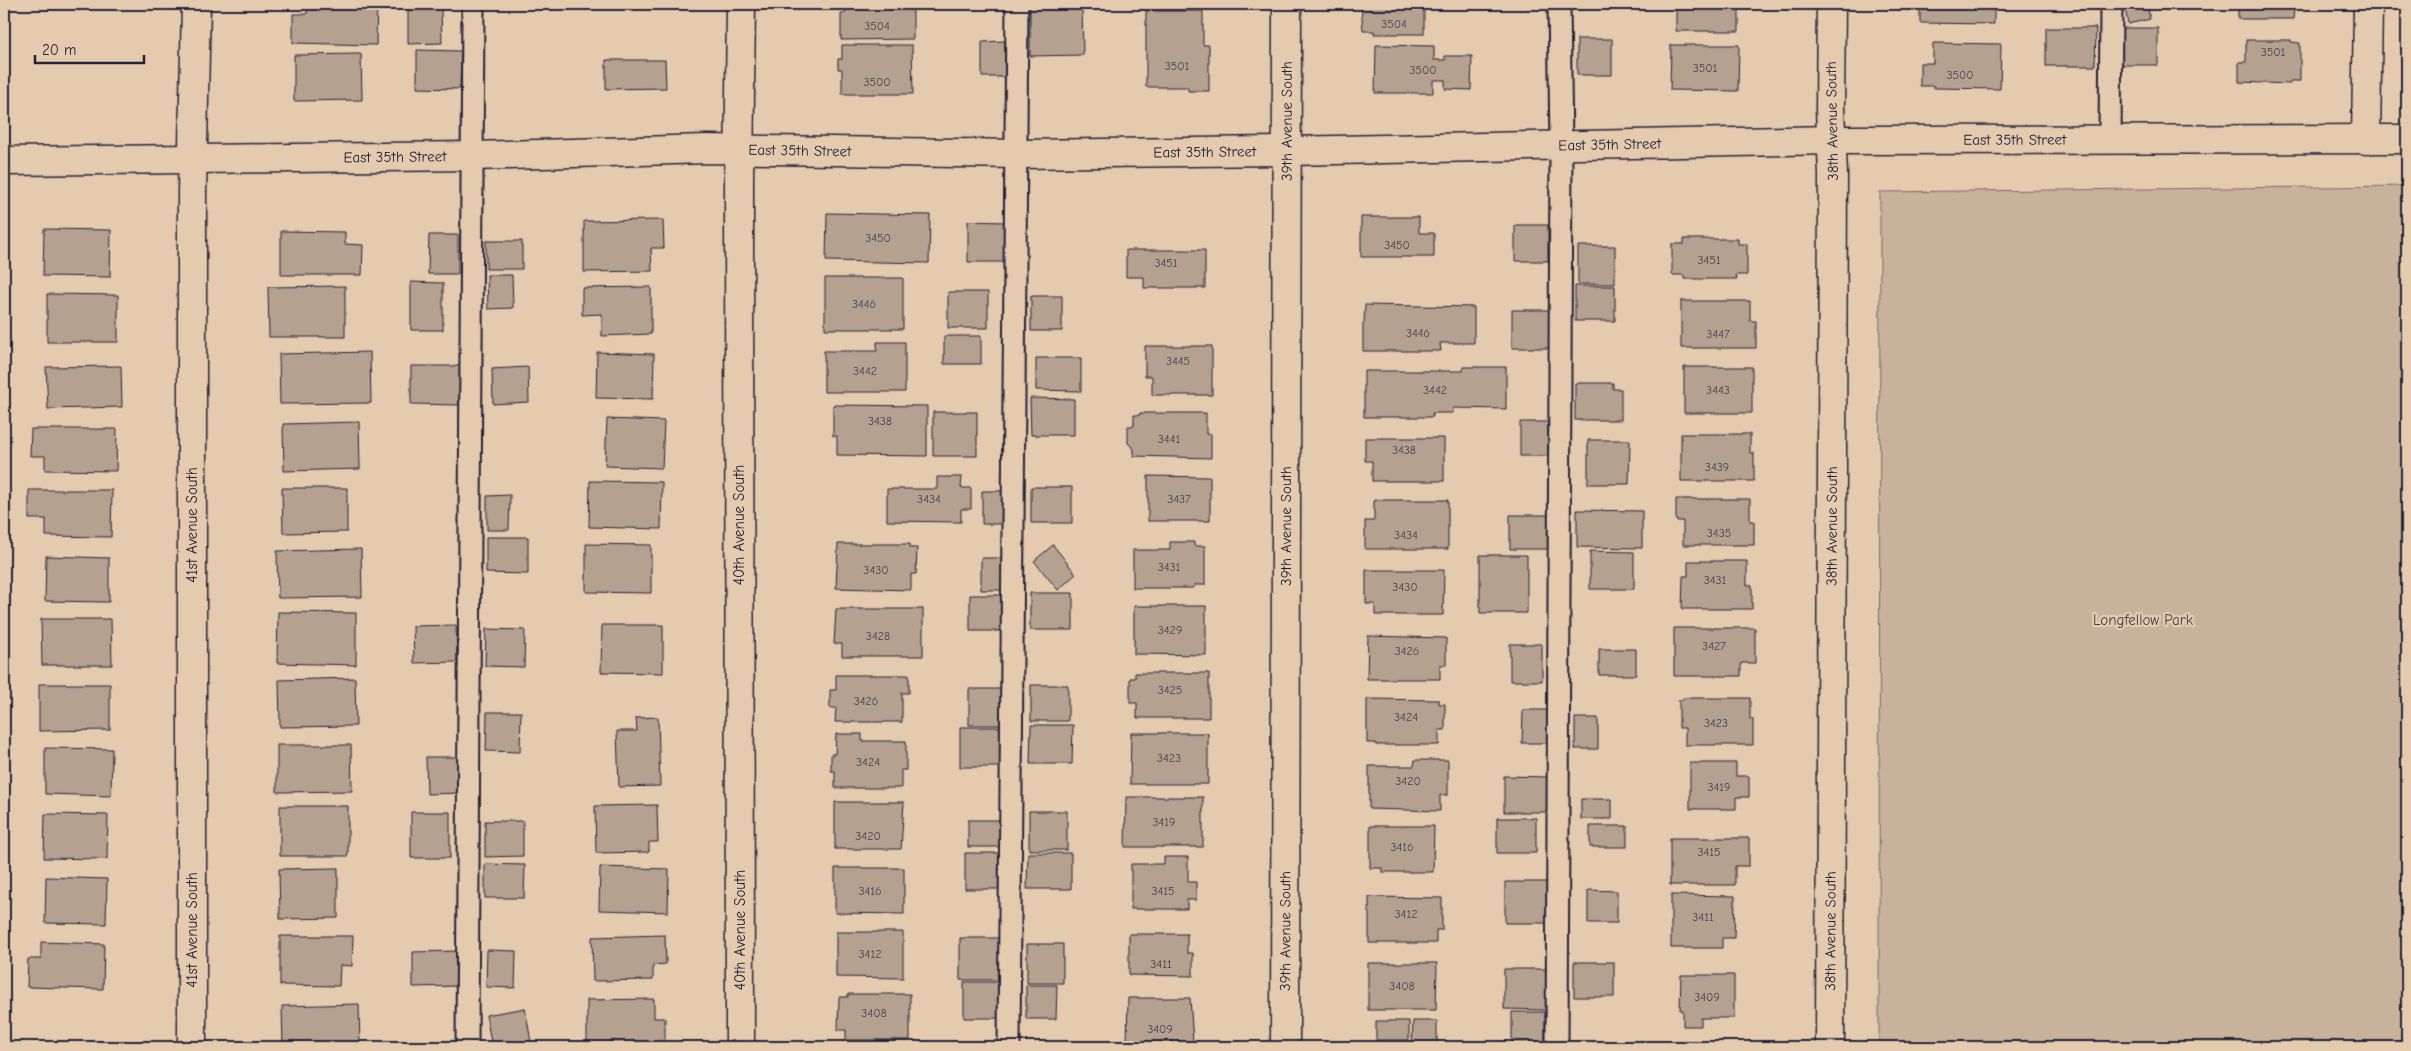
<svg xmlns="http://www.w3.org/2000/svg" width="2411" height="1051" font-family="'Comic Neue',sans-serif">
<rect width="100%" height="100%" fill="#e5cbad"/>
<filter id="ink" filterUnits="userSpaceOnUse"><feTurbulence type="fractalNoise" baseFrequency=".02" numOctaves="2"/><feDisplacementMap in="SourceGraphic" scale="10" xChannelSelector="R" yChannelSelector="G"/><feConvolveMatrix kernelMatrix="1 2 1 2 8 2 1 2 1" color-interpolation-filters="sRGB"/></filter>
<g filter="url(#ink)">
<path fill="#c9b29c" stroke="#766a6c" d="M2407,186V1047H1879L1880,192Z"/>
<path fill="#b5a190" stroke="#22223b" d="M307,4H377L376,45L293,43V14H307Z
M601,4H660V5Z
M845,4H913V39L841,40V13H845Z
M984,4H1007V8H984Z
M1361,4H1424V34H1374V31H1363Z
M1527,4H1550V8L1527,7Z
M1676,4H1739V31H1676Z
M1920,4H2002L1994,5V24L1920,23Z
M2124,4H2159V7L2148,10L2150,19L2128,24Z
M2238,4H2298V9H2294L2293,19H2238Z
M1030,5H1082L1083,55L1030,56Z
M441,8L442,43L408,44V10Z
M1146,11H1203V45H1209V91H1188V87H1146Z
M2046,28H2096L2095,66H2046Z
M2119,28H2158V65H2119Z
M1577,39H1612V75H1577Z
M2246,40H2291V42L2300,43V81H2290V84L2239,82V62H2246Z
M1005,41L1006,77H982V42Z
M1933,43L2001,44L2000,89L1934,88V86H1920V63H1933Z
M842,45H912L913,94H842V69H838V59H842Z
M1376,45L1434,46V60H1445V56H1472L1471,90L1445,89V80H1433V93H1375Z
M1671,45H1739L1738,91L1670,90Z
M417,50L461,51L460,89L417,88Z
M361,54L362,100L294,101V55Z
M606,60H665L666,88L606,89Z
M827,213L930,215L929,263L826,261Z
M1361,217H1419V233H1434V257H1361Z
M663,220L664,248H651L652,271L584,272V221Z
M968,221L1005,222V262H968Z
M1515,225H1548V261H1515Z
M44,229L111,230L110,277L43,276Z
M281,231L345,232V244L363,245L362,275H281Z
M429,235H458V274H428Z
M1684,239H1738V244H1747V275H1736L1737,279H1684V275H1672V244H1684Z
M486,241H522V269H486Z
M1578,246H1615V284H1578Z
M1126,250H1205V288H1144V277H1126Z
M487,275H512L513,308L488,309Z
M825,278H903V329H825Z
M411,282L443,283V330H411Z
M345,286V337H269L268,287Z
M1575,286H1615V321H1575Z
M651,287V334L602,336V314L582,315V288Z
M948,292H988V328H948Z
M47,294L118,295V342H47Z
M1031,296H1062V331H1031Z
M1681,301H1750V321H1756V348H1681Z
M1365,305L1474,307V343H1440L1441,351H1363V323H1364Z
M1512,310H1549V348H1512Z
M944,336H981V364H944Z
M877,342H905V392H824V351H877Z
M1145,346H1212V395H1152V376H1145Z
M370,352L371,403L280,404L279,354Z
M597,352L654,354L653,399L596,398Z
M1036,358H1081V391L1036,390Z
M121,366L122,407L48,409L46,367Z
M411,366H460L459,405L411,404Z
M528,367L529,402L493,404L492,369Z
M1463,367H1506V409L1453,408V413H1432L1433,417H1364V371H1463Z
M1684,367H1752V413H1684Z
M1575,383H1613V389H1621V420H1575Z
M1030,398L1074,399V435H1031Z
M833,405L927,406V456L837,455V436H833Z
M933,412H977V456H933Z
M1140,413H1206V434H1211V458L1134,456V449L1128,443V426H1134V415H1140Z
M607,419L664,421L662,468L605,466Z
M359,422L360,469L284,471L283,424Z
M1520,422H1548V456H1520Z
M31,429H117L116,471L45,470V456H30Z
M1681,434H1750V453H1754V481H1681Z
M1365,438H1444V481H1372V461H1365Z
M1588,440H1630L1629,484H1588Z
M1148,476L1210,477V521H1148Z
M937,477H962L961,488H971V509H961V522L887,521V489H937Z
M590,481L662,482L661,529L589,527Z
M1031,487H1072V523H1031Z
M282,488H347V532L283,533Z
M29,490H112L111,537L46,536V519H29Z
M982,491H1003V524H982Z
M510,495L509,530H487V496Z
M1676,499H1750V521H1754V545H1683V521H1676Z
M1374,500H1448V549H1365V521H1374Z
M1577,510L1642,511V548L1577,547Z
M1510,515H1548V549H1510Z
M486,537H528V574L486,573Z
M1170,542H1194V546H1205V585H1194V588H1133V550H1170Z
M586,544L651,545V593L586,592Z
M838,544H910V548H917L916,574H911V590L836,588Z
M1053,545L1076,574L1058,590L1034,561Z
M361,549L362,597L278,598L277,551Z
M1590,551L1634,552V589H1590Z
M1480,555H1527V613H1480Z
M46,556L109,558V602L45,601Z
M981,558H1004V590H981Z
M1688,561H1747V585H1752V609H1682L1683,576H1688Z
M1366,570H1444L1443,615H1375V604H1366Z
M1030,593H1073V630H1030Z
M970,595H1004V631H970Z
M1134,606H1206V655L1134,654Z
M836,609H923V656H842V644H834Z
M278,612L356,613V665L277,663Z
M41,619H111L112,665H42Z
M456,625L457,662L414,663L413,626Z
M602,625H663V673L601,672Z
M1674,628H1755V663H1741V676H1674Z
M486,629L525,630L524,667L485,666Z
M1368,636L1446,638V665H1440V679H1367Z
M1510,644H1542V681H1510Z
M1599,649H1636V675H1599Z
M1135,673H1209V718H1137V703H1130V678H1135Z
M836,675H909V693H902V722H835L836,708H830V690H836Z
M355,678L356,726L280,727L279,680Z
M39,684H110V730L39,731Z
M1031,685H1068V721H1031Z
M969,689H1004V725H969Z
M1683,698H1750V719H1753V745H1685V728H1679V700H1683Z
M1367,699L1439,700V704H1445V730H1439V745H1376V743H1367Z
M1523,710H1548V743H1522Z
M487,712H521L520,752L486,751Z
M658,717L660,786L619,787L617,731H637L636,718Z
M1575,718H1598V749H1575Z
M1031,725H1073L1072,764H1030Z
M960,727H1004V767H960Z
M1131,733H1208V784H1130Z
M836,734H862V741H906V770H901V788H835V771H831V754H835Z
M277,745H351L352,791L277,792Z
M45,748L112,749L111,796L45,794Z
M426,757H460L461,793L427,794Z
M1415,760H1448V795H1440V811L1369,809V766H1414Z
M1690,763H1736V776H1749V797H1736V809H1690Z
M1504,776L1548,777V812H1504Z
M1126,797H1203V847H1125Z
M1581,799H1612V819H1581Z
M835,802H904L901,849H835Z
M657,805L658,842H649V852L596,853L595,806Z
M280,806H348V856H280Z
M1029,811H1067V850H1029Z
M411,812H450V858H411Z
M45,814L108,815L107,859L44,858Z
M1497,818H1536V853H1497Z
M968,820H1003V847H968Z
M485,821H523V856L485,857Z
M1370,826H1434L1433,872H1382V868H1370Z
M1590,826H1627V847H1590Z
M1670,838H1749V866H1735V885H1670Z
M965,853H1003V889H965Z
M1028,853H1071V889H1027Z
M1164,857H1188V882H1196V900H1187V909H1131V864H1164Z
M485,864L525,865L524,898H485Z
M600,867L669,869L668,912L599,910Z
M338,868V918L280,919L279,869Z
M835,868H904V914L835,913Z
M46,877L107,879L106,924L45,923Z
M1505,882H1547V923H1505Z
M1588,890L1617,891V923H1588Z
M1671,895L1735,896L1734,938H1722V948H1671Z
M1369,897L1442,898V930H1436V943H1369Z
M836,932H903V978L836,977Z
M1129,934H1187V953H1193V976L1129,975Z
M665,935L666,964L653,965V980L593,981L592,937Z
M280,936H353L352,966L340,965L339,986L280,985Z
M960,938H1003V980H960Z
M41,942L104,944L103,989L27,987L28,959H41Z
M1027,944H1063V983H1027Z
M487,950L516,951L515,988L486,987Z
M458,951L459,986L413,987V952Z
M1574,962H1614V997H1574Z
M1368,963H1437L1436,1010H1368Z
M1504,969H1546V1010L1504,1009Z
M1681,975H1734V1018H1701V1026H1683V1010H1680Z
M964,982H1004V1018H964Z
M1026,985H1057L1056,1019H1026Z
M848,994H910V1040H846V1030H838L839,997H848Z
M1128,998H1190L1193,1042H1127Z
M654,999V1018H665V1047H587V1000Z
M359,1004L360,1047H283L282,1006Z
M525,1008L531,1042L492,1047L486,1015Z
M1512,1012H1545V1047H1512Z
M1376,1021H1409V1040H1376Z
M1413,1021H1437V1047H1412Z"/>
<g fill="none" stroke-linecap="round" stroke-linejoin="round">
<defs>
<path id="lane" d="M2110,141L2111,4
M467,1047L473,4
M1009,1047L1017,4
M1557,1047L1561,145L1559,4"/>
<g id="street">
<path d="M2366,140L2368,4"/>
<path d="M192,1047V193L196,4"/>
<path d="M740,1047L739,183L741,4"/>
<path id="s1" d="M1285,1047L1287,4"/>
<path id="s2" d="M1830,1047L1833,174L1830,109L1831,4"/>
</g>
<g id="secondary">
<path id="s3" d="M4,161L473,156L706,149L1017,154L1287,151L1832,140L2407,139"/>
</g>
</defs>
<use href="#lane" stroke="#22223b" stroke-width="25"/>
<use href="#street" stroke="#22223b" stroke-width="31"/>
<use href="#secondary" stroke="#22223b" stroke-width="31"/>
<use href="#lane" stroke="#e5cbad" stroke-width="21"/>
<use href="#street" stroke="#e5cbad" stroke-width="28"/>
<use href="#secondary" stroke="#e5cbad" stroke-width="28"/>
</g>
</g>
<g text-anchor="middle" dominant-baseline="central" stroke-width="4.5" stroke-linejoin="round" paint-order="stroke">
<g font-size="12" fill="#474250">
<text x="1394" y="24">3504</text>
<text x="877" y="26">3504</text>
<text x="2273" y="52">3501</text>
<text x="1177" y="66">3501</text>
<text x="1705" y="68">3501</text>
<text x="1423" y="70">3500</text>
<text x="1960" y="75">3500</text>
<text x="877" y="82">3500</text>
<text x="878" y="238">3450</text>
<text x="1397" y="245">3450</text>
<text x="1709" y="260">3451</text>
<text x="1166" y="263">3451</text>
<text x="864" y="304">3446</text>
<text x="1418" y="333">3446</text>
<text x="1718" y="334">3447</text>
<text x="1178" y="361">3445</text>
<text x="865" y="371">3442</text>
<text x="1435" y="390">3442</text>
<text x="1718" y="390">3443</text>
<text x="880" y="421">3438</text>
<text x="1169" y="439">3441</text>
<text x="1404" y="450">3438</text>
<text x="1717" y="467">3439</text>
<text x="929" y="499">3434</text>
<text x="1179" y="499">3437</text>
<text x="1719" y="533">3435</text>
<text x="1406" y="535">3434</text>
<text x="1169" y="567">3431</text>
<text x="876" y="570">3430</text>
<text x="1715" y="580">3431</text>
<text x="1405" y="587">3430</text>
<text x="1170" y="630">3429</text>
<text x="878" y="636">3428</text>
<text x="1714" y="646">3427</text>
<text x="1407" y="651">3426</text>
<text x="1170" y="690">3425</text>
<text x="866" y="701">3426</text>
<text x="1406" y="717">3424</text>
<text x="1716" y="723">3423</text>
<text x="1169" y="758">3423</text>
<text x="868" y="762">3424</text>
<text x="1408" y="781">3420</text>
<text x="1719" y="787">3419</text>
<text x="1164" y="822">3419</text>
<text x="868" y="836">3420</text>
<text x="1402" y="847">3416</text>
<text x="1709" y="852">3415</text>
<text x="870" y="891">3416</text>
<text x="1163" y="891">3415</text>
<text x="1406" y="914">3412</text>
<text x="1703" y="917">3411</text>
<text x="870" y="954">3412</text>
<text x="1161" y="964">3411</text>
<text x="1402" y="986">3408</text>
<text x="1707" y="997">3409</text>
<text x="874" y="1013">3408</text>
<text x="1160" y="1029">3409</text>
</g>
<g font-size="15" fill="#22223b" stroke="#e5cbad">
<text stroke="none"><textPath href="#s1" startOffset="926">39th Avenue South</textPath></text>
<text transform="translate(1832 121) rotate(-91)">38th Avenue South</text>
<text stroke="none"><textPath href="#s3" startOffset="2011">East 35th Street</textPath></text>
<text stroke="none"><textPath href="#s3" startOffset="1606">East 35th Street</textPath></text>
<text stroke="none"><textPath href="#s3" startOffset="796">East 35th Street</textPath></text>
<text stroke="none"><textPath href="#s3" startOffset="1201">East 35th Street</textPath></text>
<text stroke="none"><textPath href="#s3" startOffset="391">East 35th Street</textPath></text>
<text transform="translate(192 525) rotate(-90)">41st Avenue South</text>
<text transform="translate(739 525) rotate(-90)">40th Avenue South</text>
<text stroke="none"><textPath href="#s2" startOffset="521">38th Avenue South</textPath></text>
<text stroke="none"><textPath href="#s1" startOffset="521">39th Avenue South</textPath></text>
<text transform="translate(192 930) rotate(-90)">41st Avenue South</text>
<text transform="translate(740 930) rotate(-90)">40th Avenue South</text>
<text stroke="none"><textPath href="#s1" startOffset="116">39th Avenue South</textPath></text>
<text stroke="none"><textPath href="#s2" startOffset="116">38th Avenue South</textPath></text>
</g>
<g font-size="15" fill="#433f4e" stroke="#e5cbad">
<text x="2143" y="620">Longfellow Park</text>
</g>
</g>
<rect width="2411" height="1051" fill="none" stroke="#e5cbad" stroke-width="20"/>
<rect x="10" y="10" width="2391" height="1031" fill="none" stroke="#22223b" stroke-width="2" filter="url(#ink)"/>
<path d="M35 55v8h109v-8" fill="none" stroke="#22223b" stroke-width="2.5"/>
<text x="42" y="55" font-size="15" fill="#22223b" stroke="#e5cbad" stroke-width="4" paint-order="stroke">20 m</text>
</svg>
